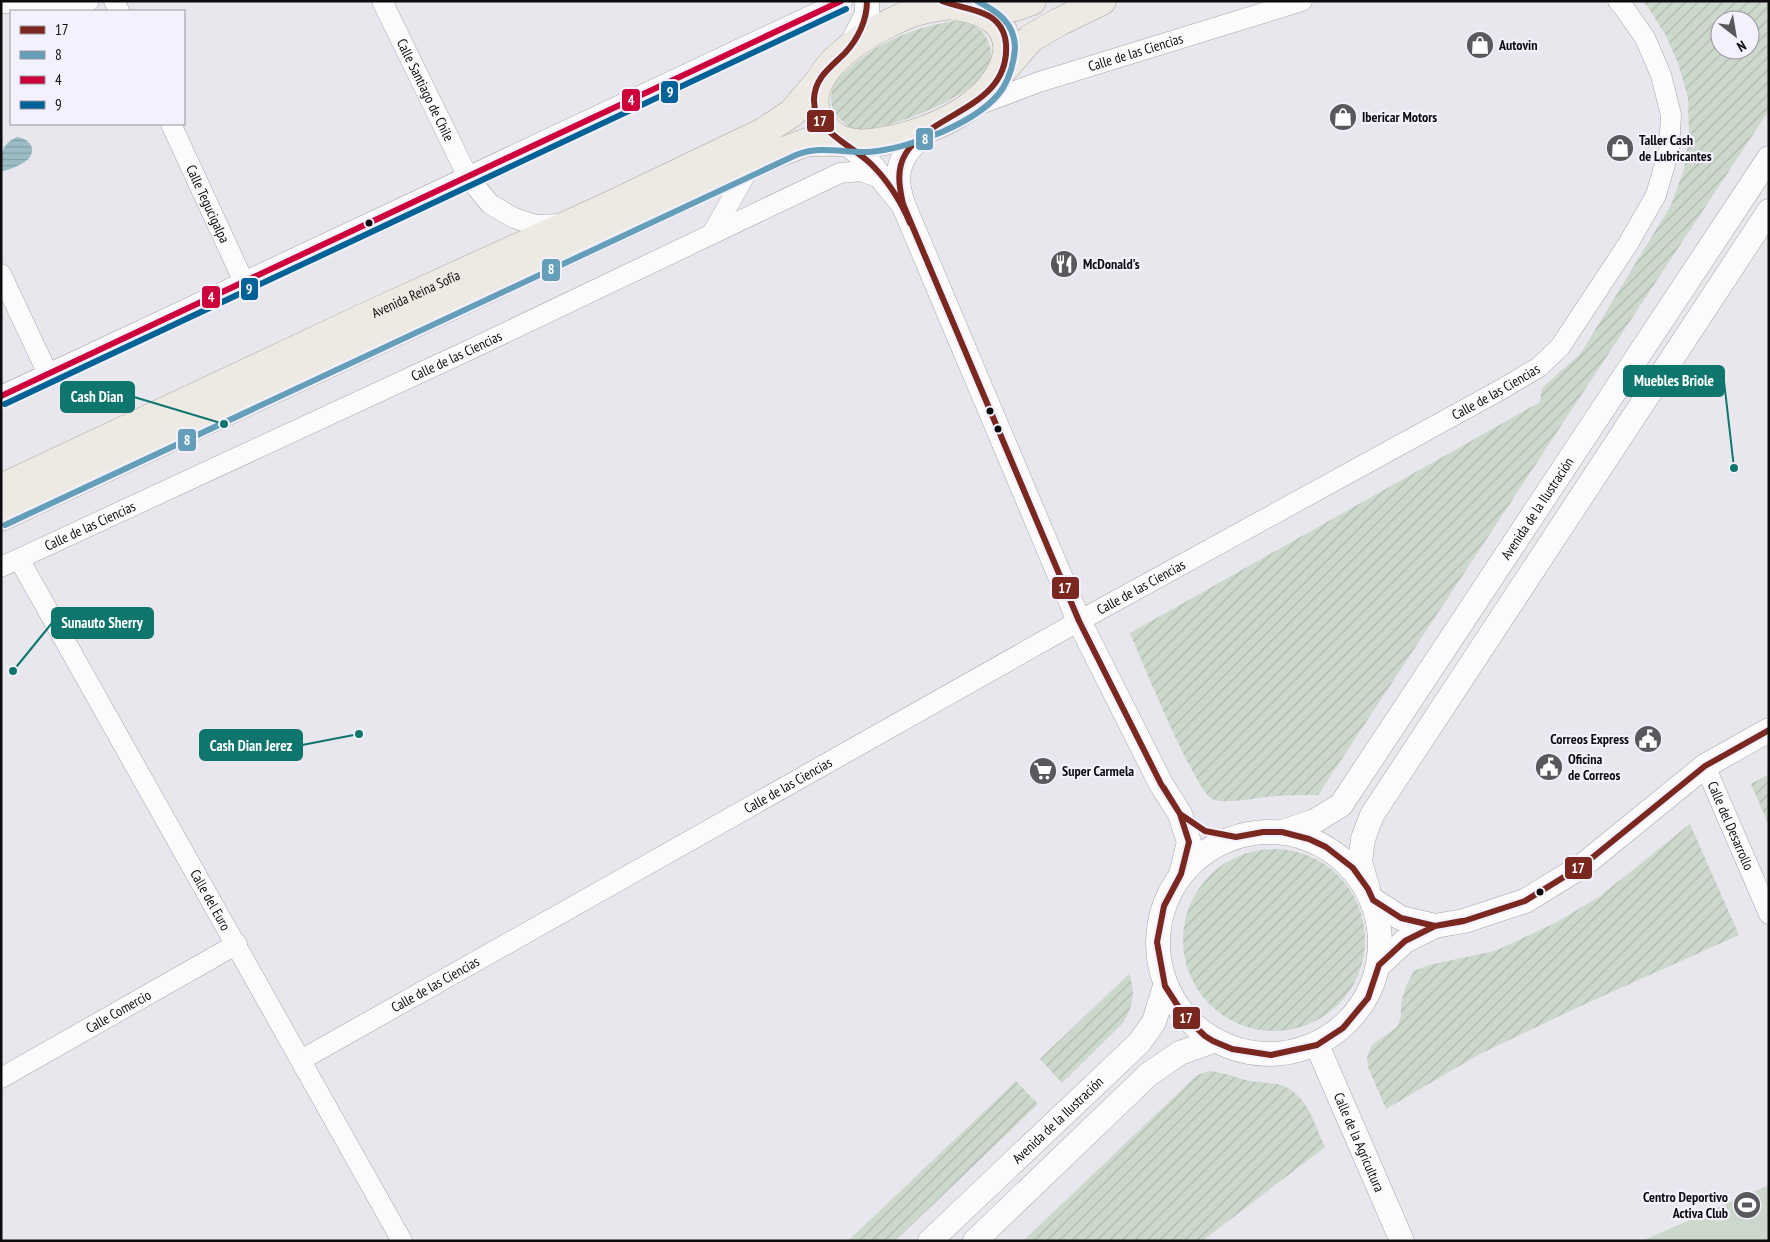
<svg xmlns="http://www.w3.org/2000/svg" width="1770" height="1242" font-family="'PT Sans Narrow',sans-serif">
<defs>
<pattern id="garden-furrows" width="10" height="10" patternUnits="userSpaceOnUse" patternTransform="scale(1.25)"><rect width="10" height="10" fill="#cdd8cc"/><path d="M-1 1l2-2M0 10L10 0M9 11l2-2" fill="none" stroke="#afb8ae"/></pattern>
<pattern id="water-rules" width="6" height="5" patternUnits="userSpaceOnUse" patternTransform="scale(1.25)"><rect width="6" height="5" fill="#9bbcc4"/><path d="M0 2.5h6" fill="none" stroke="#84a0a7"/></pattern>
</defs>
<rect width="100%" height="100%" fill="#e7e7ed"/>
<path fill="url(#garden-furrows)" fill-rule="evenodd" d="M1642,1H1769V110L1318,795C1304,795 1290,795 1276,796C1260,797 1226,805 1212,799C1196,792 1140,657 1130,633L1540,402L1542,388L1581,353L1671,205L1684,170L1689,135L1688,98L1678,63L1665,34L1647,6ZM1720,20H1750V50H1720Z
M962,20C979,27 984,29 990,47C992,53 992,64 989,69C972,94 915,118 887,125C875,128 862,132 850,127C846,126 844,122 841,120C829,109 828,92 837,79C840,75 845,72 848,69C880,40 920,25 962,20Z
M1769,774V826L1751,784Z
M1690,824L1739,935L1574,1009L1478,1055L1386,1109L1368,1067L1367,1057L1372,1045L1397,1027L1401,1016V1003L1406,986L1414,971L1429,965L1495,951L1557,922L1599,897Z
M1183 940a91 91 0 1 1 182 0a91 91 0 1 1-182 0Z
M1129,974C1136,993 1133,1006 1123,1023L1062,1083L1040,1059Z
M1208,1071C1223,1072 1236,1078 1250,1081C1260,1083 1272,1082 1281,1085C1307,1094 1315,1125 1325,1147L1202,1241H1023L1196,1076Z
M1016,1081L1038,1104L895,1241H848Z"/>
<path fill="#cdd8cc" d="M1769,1185V1241H1642Z"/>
<path fill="url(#water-rules)" d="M17,137C26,138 37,146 30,157C26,163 8,171 1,171C1,155 0,145 17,137Z"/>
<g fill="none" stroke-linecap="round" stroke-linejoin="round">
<defs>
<g id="minor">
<path d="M114,1L119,11"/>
<path id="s1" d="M382,1L468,177L490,204L514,218L536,225L560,224"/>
<path d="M1,3L28,4L89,1"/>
<path id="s2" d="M973,105L986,102L1039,82L1302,1"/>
<path id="s3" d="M171,124L244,282"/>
<path d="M712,234L750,166"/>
<path d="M1,274L48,374"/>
<path d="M1,396L842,1"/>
<path id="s4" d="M19,559L402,1241"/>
<path id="s5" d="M1,567L465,352L840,173L861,171L883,179"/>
<path id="s6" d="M1705,766L1769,914"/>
<path id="s7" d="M301,1060L1079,621L1502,389L1539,367L1560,347L1628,244L1656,195L1669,150L1671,115L1661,75L1645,38L1624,8L1618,1"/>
<path id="s8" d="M1,1078L237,944"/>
</g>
<g id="tertiary">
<path d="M850,47L867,14V1"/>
<path d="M932,127C916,141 899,155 898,177C897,186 901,196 903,204L1079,621L1161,784L1180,814L1189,842L1181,874"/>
<path d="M845,142L867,160L900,201"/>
<circle cx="1269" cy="943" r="111"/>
<path id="s9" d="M1282,832L1315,821L1341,805L1769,158"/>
<path d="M1368,889L1360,862L1363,839L1372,815L1769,211"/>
<path d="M1373,900L1401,918L1435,926"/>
<path d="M1379,965L1405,941L1435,926L1464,921L1525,901L1582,866L1705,766L1769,730"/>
<path id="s10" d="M1317,1045L1402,1241"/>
<path id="s11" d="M930,1241L1139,1043L1154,1022L1165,986"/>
<path d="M975,1241L1149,1074L1180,1053L1213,1041"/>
</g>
<g id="primary">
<path d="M950,5C965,7 983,10 995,21C1024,47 996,86 973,104C946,125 905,139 871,143C854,145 835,141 824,126C783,75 883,20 923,10C932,7 941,7 950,5Z"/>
<path d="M972,8L1015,7L1032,1"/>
<path d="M1001,73L1031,38L1059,22L1102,1"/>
<path id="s12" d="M1,488L365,317L613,204L763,132L792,113L817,83"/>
<path d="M1,517L771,156L807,142H845"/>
</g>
</defs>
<use href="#minor" stroke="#a6a5aa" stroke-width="21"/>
<use href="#tertiary" stroke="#a6a5aa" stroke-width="25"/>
<use href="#primary" stroke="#ada69c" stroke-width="29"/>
<use href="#minor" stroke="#fbfbfc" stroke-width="20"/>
<use href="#tertiary" stroke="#fbfbfc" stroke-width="24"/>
<use href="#primary" stroke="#ede9e3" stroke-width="28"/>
<defs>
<path id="bus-1" d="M867,1C867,20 858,39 845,53C831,67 815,77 814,99C813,132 853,145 872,165C889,182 901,202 910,223
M942,1C957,7 974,8 989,16C999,22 1005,32 1006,44C1010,108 933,111 906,153C896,169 899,186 903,204L1079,621L1161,784L1180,814L1189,842L1181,874L1164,906L1157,942L1165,986L1185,1017L1205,1036L1213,1041L1232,1049L1271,1055L1317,1045L1343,1028L1368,998L1379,965L1405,941L1435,926L1464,921L1525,901L1582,866L1705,766L1769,730
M1164,788L1180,814L1205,831L1236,837L1263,832H1282L1309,839L1326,847L1353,868L1368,889L1373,900L1401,918L1435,926L1462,921"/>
<path id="bus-2" d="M5,525L796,155C820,145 843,153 868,152C907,150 981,122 1003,88C1010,76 1014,62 1015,48C1015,23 997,11 977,1"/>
<path id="bus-3" d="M1,396L841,1"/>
<path id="bus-4" d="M5,404L846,9"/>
</defs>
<use href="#bus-1" stroke="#f3f1fd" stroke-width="10"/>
<use href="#bus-2" stroke="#f3f1fd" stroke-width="10"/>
<use href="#bus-3" stroke="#f3f1fd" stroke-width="10"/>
<use href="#bus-4" stroke="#f3f1fd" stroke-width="10"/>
<use href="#bus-1" stroke="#7a281f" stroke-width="6"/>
<use href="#bus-2" stroke="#649eb9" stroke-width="6"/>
<use href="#bus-3" stroke="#ce003b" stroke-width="6"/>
<use href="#bus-4" stroke="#006297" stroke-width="6"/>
</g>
<defs>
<symbol id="shop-disc" viewBox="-11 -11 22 22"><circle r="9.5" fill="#59595d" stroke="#f3f1fd"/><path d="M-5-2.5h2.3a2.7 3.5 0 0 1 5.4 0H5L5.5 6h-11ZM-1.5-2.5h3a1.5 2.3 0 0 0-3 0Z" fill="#fff"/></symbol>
<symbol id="restaurant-disc" viewBox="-11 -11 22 22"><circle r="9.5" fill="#59595d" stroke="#f3f1fd"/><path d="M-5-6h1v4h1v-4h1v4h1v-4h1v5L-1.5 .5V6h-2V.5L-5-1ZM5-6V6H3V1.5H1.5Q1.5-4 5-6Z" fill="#fff"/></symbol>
<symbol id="civic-disc" viewBox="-11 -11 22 22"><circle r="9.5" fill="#59595d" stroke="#f3f1fd"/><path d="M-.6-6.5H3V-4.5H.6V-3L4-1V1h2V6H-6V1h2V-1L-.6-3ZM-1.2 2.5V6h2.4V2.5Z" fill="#fff"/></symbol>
<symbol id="supermarket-disc" viewBox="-11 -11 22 22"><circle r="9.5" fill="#59595d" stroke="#f3f1fd"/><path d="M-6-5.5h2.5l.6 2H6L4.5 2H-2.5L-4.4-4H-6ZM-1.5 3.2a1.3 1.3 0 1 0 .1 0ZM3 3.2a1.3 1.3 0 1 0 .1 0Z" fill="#fff"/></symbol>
<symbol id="stadium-disc" viewBox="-11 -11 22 22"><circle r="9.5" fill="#59595d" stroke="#f3f1fd"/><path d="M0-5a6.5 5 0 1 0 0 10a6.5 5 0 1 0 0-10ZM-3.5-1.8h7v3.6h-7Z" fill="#fff"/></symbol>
</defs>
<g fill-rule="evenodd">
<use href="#shop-disc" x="1464" y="29" width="32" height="32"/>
<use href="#shop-disc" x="1327" y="101" width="32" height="32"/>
<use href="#shop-disc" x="1604" y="132" width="32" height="32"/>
<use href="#restaurant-disc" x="1048" y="248" width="32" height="32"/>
<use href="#civic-disc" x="1632" y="723" width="32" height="32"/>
<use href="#civic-disc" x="1533" y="751" width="32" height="32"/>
<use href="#supermarket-disc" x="1027" y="755" width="32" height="32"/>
<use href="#stadium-disc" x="1731" y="1189" width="32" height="32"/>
</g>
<g fill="#0c0c0f" stroke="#f3f1fd" stroke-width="2">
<circle cx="369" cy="223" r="4.5"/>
<circle cx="990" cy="411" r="4.5"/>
<circle cx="998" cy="429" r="4.5"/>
<circle cx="1540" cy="892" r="4.5"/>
</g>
<g text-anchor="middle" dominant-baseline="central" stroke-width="4.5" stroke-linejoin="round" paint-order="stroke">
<g font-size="14" font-weight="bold" fill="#0c0c0f" stroke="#f3f1fd" text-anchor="start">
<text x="1499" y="45">Autovin</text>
<text x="1362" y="117">Ibericar Motors</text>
<text x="1639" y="140">Taller Cash<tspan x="1639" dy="16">de Lubricantes</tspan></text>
<text x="1083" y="264">McDonald's</text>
<text x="1629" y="739" text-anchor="end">Correos Express</text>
<text x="1568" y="759">Oficina<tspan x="1568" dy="16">de Correos</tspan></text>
<text x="1062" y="771">Super Carmela</text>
<text x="1728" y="1197" text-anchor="end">Centro Deportivo<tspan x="1728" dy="16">Activa Club</tspan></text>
</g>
<g font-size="14" fill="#0c0c0f" stroke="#f3f1fd">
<text stroke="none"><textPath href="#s2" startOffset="171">Calle de las Ciencias</textPath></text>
<text stroke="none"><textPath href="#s1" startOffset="99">Calle Santiago de Chile</textPath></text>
<text stroke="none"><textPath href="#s3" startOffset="88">Calle Tegucigalpa</textPath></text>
<text stroke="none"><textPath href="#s12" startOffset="458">Avenida Reina Sofía</textPath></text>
<text stroke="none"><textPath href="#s5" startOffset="502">Calle de las Ciencias</textPath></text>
<text stroke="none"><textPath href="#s7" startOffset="1369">Calle de las Ciencias</textPath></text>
<text stroke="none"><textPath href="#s9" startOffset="421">Avenida de la Ilustración</textPath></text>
<text stroke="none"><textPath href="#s5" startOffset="98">Calle de las Ciencias</textPath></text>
<text stroke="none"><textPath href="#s7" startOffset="964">Calle de las Ciencias</textPath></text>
<text stroke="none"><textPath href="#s7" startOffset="559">Calle de las Ciencias</textPath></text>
<text stroke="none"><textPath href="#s6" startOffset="65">Calle del Desarrollo</textPath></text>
<text stroke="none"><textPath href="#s4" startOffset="391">Calle del Euro</textPath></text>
<text stroke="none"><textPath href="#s7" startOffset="154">Calle de las Ciencias</textPath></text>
<text stroke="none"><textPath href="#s8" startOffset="135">Calle Comercio</textPath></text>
<text stroke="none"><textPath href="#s11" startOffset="176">Avenida de la Ilustración</textPath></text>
<text stroke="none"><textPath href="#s10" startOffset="106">Calle de la Agricultura</textPath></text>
</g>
</g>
<path fill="none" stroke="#0f766e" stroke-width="2" d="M1734 468L1724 381M224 424L134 397M13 671L52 623M359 734L302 745"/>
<g fill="#0f766e" stroke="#f3f1fd" stroke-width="2">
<circle cx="1734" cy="468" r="5"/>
<circle cx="224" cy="424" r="5"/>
<circle cx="13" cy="671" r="5"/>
<circle cx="359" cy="734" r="5"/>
</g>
<g fill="#0f766e" stroke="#0f766e" stroke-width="2">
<rect x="1624" y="366" width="100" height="30" rx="5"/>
<rect x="61" y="382" width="73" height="30" rx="5"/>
<rect x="52" y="608" width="101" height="30" rx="5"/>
<rect x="200" y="730" width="102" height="30" rx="5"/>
</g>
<g font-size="15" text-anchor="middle" font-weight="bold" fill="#fff">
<text x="1674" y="386">Muebles Briole</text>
<text x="97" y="402">Cash Dian</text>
<text x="102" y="628">Sunauto Sherry</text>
<text x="251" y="751">Cash Dian Jerez</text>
</g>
<g stroke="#f3f1fd" stroke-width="2">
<rect x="660" y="80" width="19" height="24" rx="5" fill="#006297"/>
<rect x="621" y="88" width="20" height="24" rx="5" fill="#ce003b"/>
<rect x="806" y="109" width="29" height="24" rx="5" fill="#7a281f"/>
<rect x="915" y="127" width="19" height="24" rx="5" fill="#649eb9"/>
<rect x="541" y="258" width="20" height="24" rx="5" fill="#649eb9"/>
<rect x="240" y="277" width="19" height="24" rx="5" fill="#006297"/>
<rect x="201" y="285" width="20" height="24" rx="5" fill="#ce003b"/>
<rect x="177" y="428" width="20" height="24" rx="5" fill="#649eb9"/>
<rect x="1051" y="576" width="29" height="24" rx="5" fill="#7a281f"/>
<rect x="1564" y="856" width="29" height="24" rx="5" fill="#7a281f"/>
<rect x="1172" y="1006" width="29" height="24" rx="5" fill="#7a281f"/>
</g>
<g font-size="14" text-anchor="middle" font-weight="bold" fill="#fff">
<text x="670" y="97">9</text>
<text x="631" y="105">4</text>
<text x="820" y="126">17</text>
<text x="925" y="144">8</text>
<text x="551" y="274">8</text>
<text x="249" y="294">9</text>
<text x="211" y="302">4</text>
<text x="187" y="445">8</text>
<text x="1065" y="593">17</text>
<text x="1578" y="873">17</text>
<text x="1186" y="1023">17</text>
</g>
<rect width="1770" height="1242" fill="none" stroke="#0c0c0f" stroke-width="5"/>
<rect x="10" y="10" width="175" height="115" fill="#f3f1fd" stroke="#97959e"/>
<rect x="20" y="26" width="25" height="8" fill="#7a281f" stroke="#97959e"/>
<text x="55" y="35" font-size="15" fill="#0c0c0f">17</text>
<rect x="20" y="51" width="25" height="8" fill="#649eb9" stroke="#97959e"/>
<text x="55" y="60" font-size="15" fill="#0c0c0f">8</text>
<rect x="20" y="76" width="25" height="8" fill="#ce003b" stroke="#97959e"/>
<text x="55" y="85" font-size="15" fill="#0c0c0f">4</text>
<rect x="20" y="101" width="25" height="8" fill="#006297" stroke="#97959e"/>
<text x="55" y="110" font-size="15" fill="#0c0c0f">9</text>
<g transform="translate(1735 35) rotate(149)"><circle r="24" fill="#f3f1fd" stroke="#97959e"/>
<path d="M0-4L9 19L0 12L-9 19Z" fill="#59595d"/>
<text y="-8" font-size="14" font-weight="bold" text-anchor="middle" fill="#0c0c0f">N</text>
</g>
</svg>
